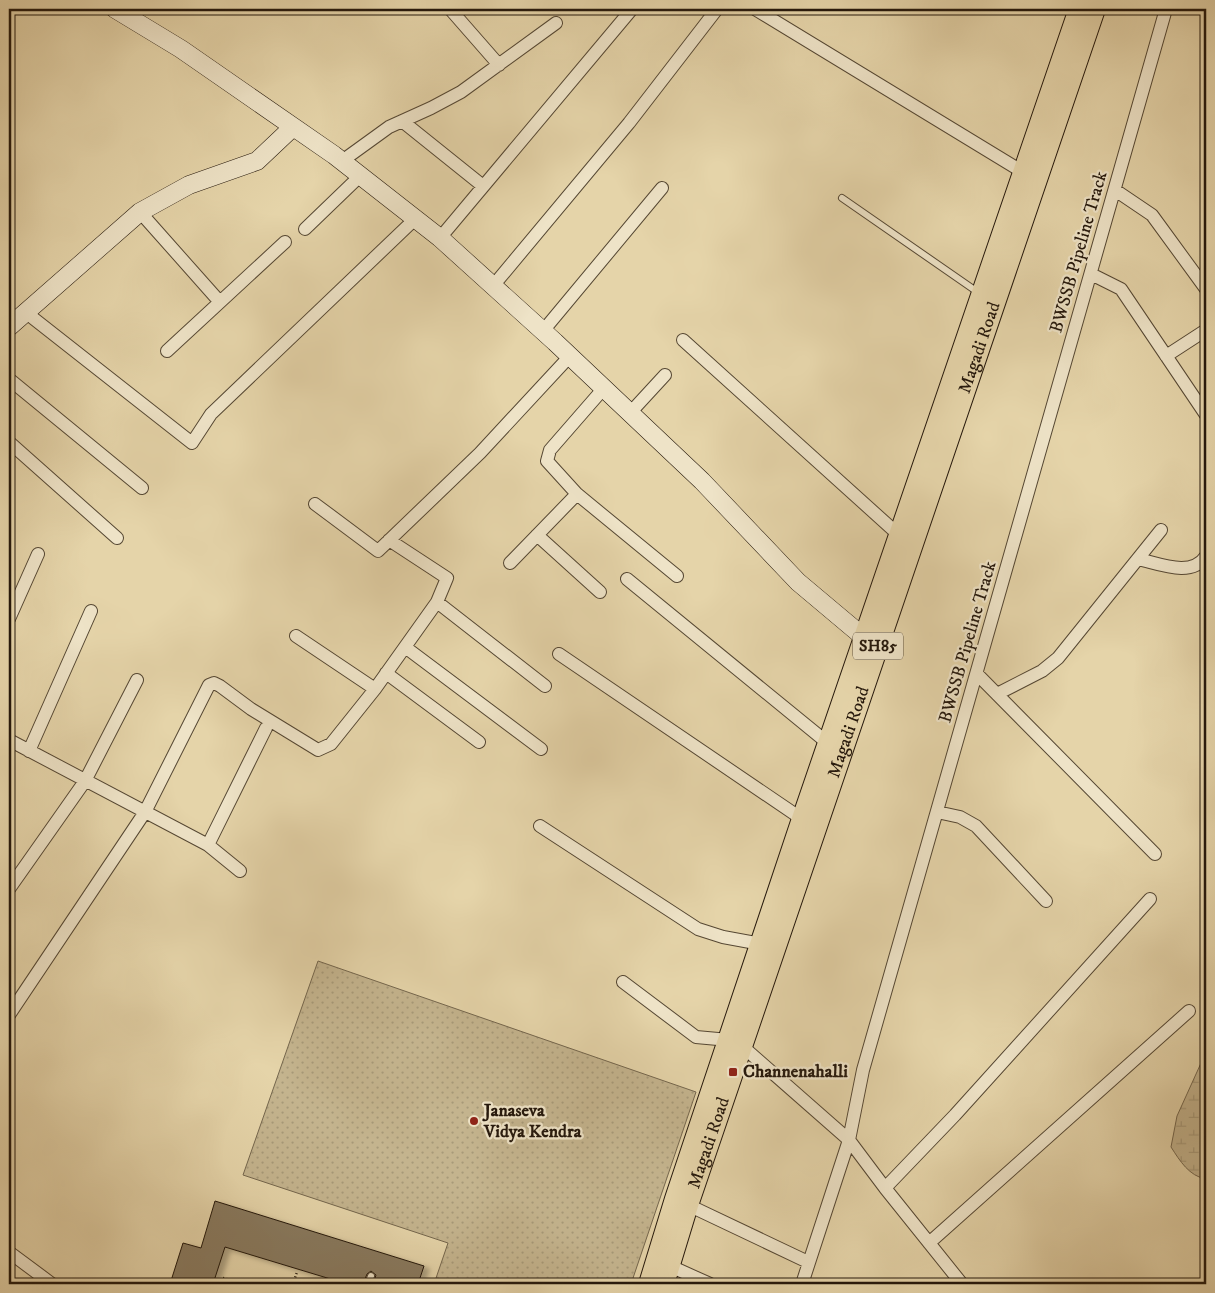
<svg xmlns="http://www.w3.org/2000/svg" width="1215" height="1293" font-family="'IM FELL DW Pica',serif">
<defs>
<pattern id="grass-dots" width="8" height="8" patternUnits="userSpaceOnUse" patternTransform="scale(1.25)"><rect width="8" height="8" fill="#c4b48e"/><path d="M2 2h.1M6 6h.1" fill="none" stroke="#a89a79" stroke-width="1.8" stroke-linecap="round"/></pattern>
<pattern id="wetland-marsh" width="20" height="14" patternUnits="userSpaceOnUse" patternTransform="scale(1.25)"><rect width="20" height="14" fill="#c4b48e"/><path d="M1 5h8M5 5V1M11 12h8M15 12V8" fill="none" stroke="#a89a79"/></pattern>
<filter id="shadow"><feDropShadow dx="5.5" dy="3" stdDeviation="2.5" flood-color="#0004"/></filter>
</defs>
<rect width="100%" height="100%" fill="#e5d4a9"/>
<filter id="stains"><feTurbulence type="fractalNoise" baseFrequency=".004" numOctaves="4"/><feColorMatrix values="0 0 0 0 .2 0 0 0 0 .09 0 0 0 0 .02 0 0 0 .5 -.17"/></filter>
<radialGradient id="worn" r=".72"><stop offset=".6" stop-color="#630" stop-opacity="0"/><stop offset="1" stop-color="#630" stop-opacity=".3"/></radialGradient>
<path fill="url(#grass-dots)" stroke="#74664d" d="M318,961L696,1092L631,1284H434L448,1243L243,1175Z"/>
<path fill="url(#wetland-marsh)" stroke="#74664d" d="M1206,1052V1179C1189,1176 1180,1161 1171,1147L1177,1116Z"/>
<path fill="#897a5e" stroke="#25180c" filter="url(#shadow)" d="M215,1201L424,1266L418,1284H373L376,1275L371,1271L367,1274L363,1284H347L225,1247L213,1284H170L183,1243L201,1248Z"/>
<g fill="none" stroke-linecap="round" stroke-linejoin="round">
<defs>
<path id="lane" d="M842,198L979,293
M368,1284L371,1276"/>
<path id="street" d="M450,9L499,65
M755,9L1023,172
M402,121L483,186
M342,161L389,127L431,108L461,92L556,23
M1115,190L1152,215L1206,289
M140,212L219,301
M305,229L360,176
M440,238L632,9
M1091,274L1121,289L1206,415
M493,286L629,123L717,9
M24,311L192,443L211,414L415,219
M543,331L662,188
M683,340L900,536
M167,351L285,242
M1166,356L1206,330
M9,379L142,488
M630,413L665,375
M9,442L117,538
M577,494L677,576
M315,504L378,551L480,453L570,356
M537,535L600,592
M1138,559C1160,564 1192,578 1206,556
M510,563L577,494L547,461L550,450L604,388
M627,579L829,744
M437,602L545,686
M9,619L38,554
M296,636L375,689
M405,647L541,749
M559,654L802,819
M386,673L479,742
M977,674L1155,854
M997,694L1042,671L1058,658L1161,530
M9,740L208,845L240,871
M29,751L91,611
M937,812L960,817L976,826L1046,901
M540,826L698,929L723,937L761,944
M208,845L266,728
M9,889L85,781L137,680
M623,982L696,1037L729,1040L742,1046L849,1140L885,1188
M9,1015L145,812L209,685L214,683L220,686L251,709L318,750L331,744L375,689L437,602L447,578L389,540
M688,1205L808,1262
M929,1243L1189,1011
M9,1252L52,1284
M670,1266L710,1284
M802,1284L849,1140L863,1070L1166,9
M962,1284L885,1188L955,1115L1150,899"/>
<path id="secondary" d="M115,9L181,49L334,155L440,238L555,342L702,481L798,582L873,645
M9,327L140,212L189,185L257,161L293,127"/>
<g id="primary">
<path d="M649,1284L675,1199L802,819L1079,9"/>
<path id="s1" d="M664,1284L688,1205L1095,9"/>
</g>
</defs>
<use href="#lane" stroke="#554733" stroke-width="8"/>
<use href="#street" stroke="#554733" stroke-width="14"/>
<use href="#secondary" stroke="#25180c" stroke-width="19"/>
<use href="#primary" stroke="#25180c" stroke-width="22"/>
<path stroke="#25180c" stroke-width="2.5" stroke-dasharray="1 2.5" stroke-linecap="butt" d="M223,1278L243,1284
M293,1284L297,1272"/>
<use href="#lane" stroke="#eee3c7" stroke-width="6"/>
<use href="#street" stroke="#eee3c7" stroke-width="12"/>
<use href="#secondary" stroke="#eee3c7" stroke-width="18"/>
<use href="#primary" stroke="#e5d4a9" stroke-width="20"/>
</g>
<g fill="#8f2418" stroke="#eee3c7" stroke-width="2">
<rect x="728" y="1067" width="10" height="10" rx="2.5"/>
<circle cx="474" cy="1121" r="5"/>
</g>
<g text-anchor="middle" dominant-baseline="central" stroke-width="4.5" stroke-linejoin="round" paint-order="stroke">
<rect fill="#eee3c7" stroke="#615544" stroke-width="1" x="853" y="632.5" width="50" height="27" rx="4"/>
<g font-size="16" font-weight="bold" fill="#25180c">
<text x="878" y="646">SH85</text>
</g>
<g font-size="18" fill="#25180c" stroke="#eee3c7">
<text transform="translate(1079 252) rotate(-74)">BWSSB Pipeline Track</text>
<text stroke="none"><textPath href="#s1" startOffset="988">Magadi Road</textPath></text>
<text transform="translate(968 642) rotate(-74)">BWSSB Pipeline Track</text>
<text stroke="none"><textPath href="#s1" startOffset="582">Magadi Road</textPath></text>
<text stroke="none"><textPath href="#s1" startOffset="148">Magadi Road</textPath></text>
</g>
<g font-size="18" font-weight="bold" fill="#25180c" stroke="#eee3c7" text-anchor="start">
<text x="743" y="1072">Channenahalli</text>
<text x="484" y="1111">Janaseva<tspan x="484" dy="21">Vidya Kendra</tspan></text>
</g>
</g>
<rect width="1215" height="1293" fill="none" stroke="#e5d4a9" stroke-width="30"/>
<rect x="10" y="10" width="1195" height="1273" fill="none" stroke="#25180c" stroke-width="2.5"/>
<rect x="15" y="15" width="1185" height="1263" fill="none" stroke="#25180c"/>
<rect width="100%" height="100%" filter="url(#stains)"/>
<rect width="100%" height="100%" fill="url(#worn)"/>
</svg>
